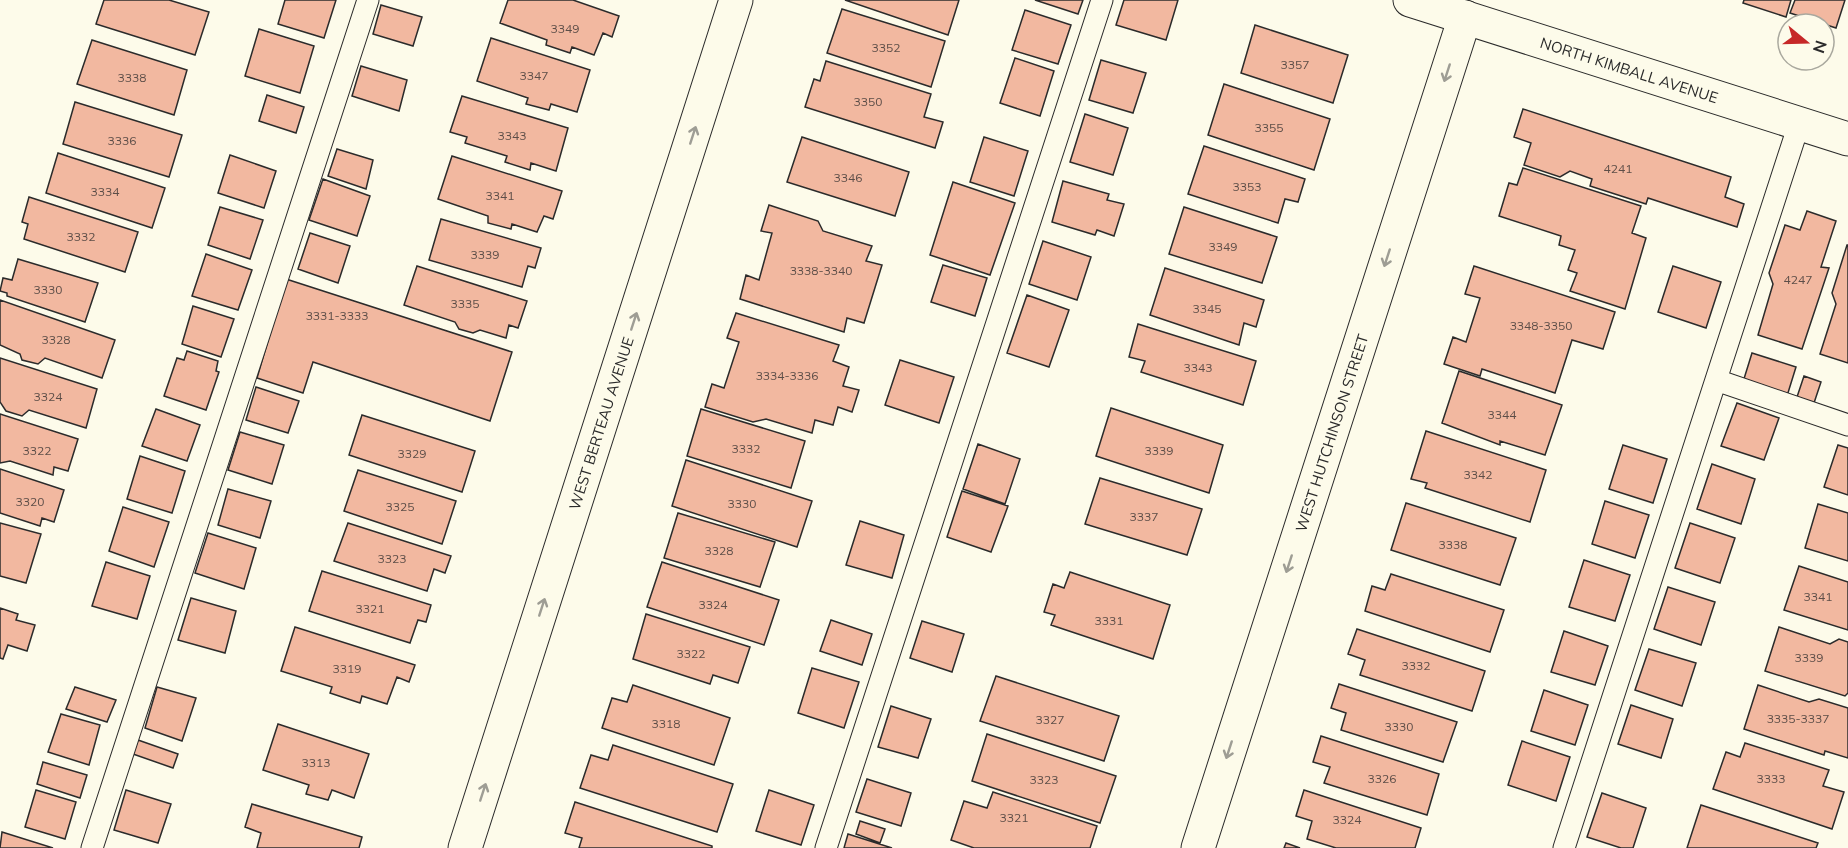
<svg xmlns="http://www.w3.org/2000/svg" width="1848" height="848" font-family="Mulish,sans-serif">
<rect width="100%" height="100%" fill="#fdfbea"/>
<path fill="#f2b8a0" stroke="#2b2b2b" stroke-width="1.5" d="M104,0H169L209,12L195,55L96,24Z
M285,0H336L324,38L278,24Z
M508,0H573L619,16L612,37L603,33L594,55L572,47L570,53L546,45L547,40L500,23Z
M845,0H959L948,35Z
M1035,0H1083L1078,14Z
M1124,0H1178L1166,40L1116,25Z
M1744,0H1791L1786,17L1743,3Z
M1795,0H1845L1836,28L1790,13Z
M381,5L422,17L413,46L373,34Z
M842,9L945,41L931,87L827,53Z
M1025,10L1071,25L1058,64L1012,50Z
M1255,25L1348,55L1333,103L1241,73Z
M259,29L314,46L300,93L245,76Z
M491,38L590,70L577,112L551,104L549,110L526,104L528,98L477,81Z
M92,40L187,70L174,115L77,84Z
M1015,58L1054,71L1040,116L1000,103Z
M1101,60L1146,73L1133,113L1089,100Z
M826,61L931,94L924,117L943,122L935,148L805,107L814,79L820,81Z
M361,66L407,80L399,111L352,96Z
M1224,84L1330,119L1314,170L1208,135Z
M267,95L304,107L296,133L259,121Z
M462,96L568,128L556,171L531,163L530,170L505,162L507,156L465,143L467,137L450,132Z
M75,102L182,135L169,177L63,144Z
M1523,109L1731,177L1725,197L1744,204L1737,227L1648,198L1646,204L1590,186L1592,179L1570,171L1560,177L1524,165L1531,143L1514,137Z
M1085,114L1128,128L1113,175L1070,162Z
M802,137L909,172L895,216L787,182Z
M984,137L1028,151L1014,196L970,182Z
M1204,146L1305,179L1298,202L1285,199L1278,223L1188,194Z
M337,149L373,160L366,189L328,176Z
M58,153L165,188L152,228L46,193Z
M230,155L276,171L264,208L218,193Z
M452,156L562,191L553,219L544,216L537,232L512,224L511,229L488,223V216L438,199Z
M1523,168L1641,206L1632,233L1646,238L1625,309L1570,291L1577,273L1568,270L1575,250L1559,245L1561,236L1499,216L1509,183L1517,185Z
M323,179L370,196L357,236L309,220Z
M1063,181L1109,194L1107,200L1124,204L1114,236L1097,230L1095,235L1052,222Z
M953,182L1015,203L990,275L930,255Z
M29,197L138,232L125,272L24,239L28,224L22,222Z
M769,205L818,221L823,231L872,246L866,261L882,265L864,323L847,318L844,332L740,299L746,275L759,280L772,233L761,231Z
M220,207L263,220L250,259L208,245Z
M1184,207L1277,237L1262,283L1169,254Z
M1807,211L1836,221L1821,267L1829,268L1802,349L1758,335L1773,284L1769,273L1785,225L1800,230Z
M441,219L541,248L535,268L528,266L522,287L429,260Z
M310,233L350,246L338,283L298,269Z
M1043,241L1091,257L1077,300L1029,284Z
M1847,245H1848V363L1820,354L1836,304L1832,293Z
M206,254L252,270L238,310L192,296Z
M18,259L98,283L85,322L7,296V293L0,291L3,278L12,280Z
M943,265L987,278L975,316L931,302Z
M417,266L527,301L518,328L509,325L506,338L480,330L473,333L459,329L455,322L404,305Z
M1474,266L1615,312L1603,349L1572,340L1555,393L1482,369L1480,376L1444,364L1453,337L1466,342L1480,298L1465,294Z
M1673,266L1721,282L1706,328L1658,312Z
M1165,268L1264,300L1256,327L1244,323L1239,345L1150,315Z
M286,279L512,352L490,421L313,362L303,393L257,378Z
M1027,295L1069,310L1049,367L1007,353Z
M0,300L115,340L102,378L45,358L38,364L22,360L20,354L0,345Z
M193,306L234,319L221,357L182,344Z
M736,313L839,345L833,361L849,367L843,386L859,390L852,412L838,407L833,425L815,420L812,433L766,419L753,422L705,407L712,384L724,388L739,342L727,338Z
M1138,324L1256,361L1243,405L1141,372L1145,361L1129,357Z
M187,351L218,361L216,371L219,372L206,410L164,396L177,358L184,360Z
M1752,353L1796,367L1787,396L1743,382Z
M0,358L97,389L86,428L29,410L22,416L6,411L0,402Z
M900,360L954,377L939,423L885,405Z
M1459,371L1562,405L1545,455L1500,441V445L1442,423Z
M1804,376L1821,382L1814,403L1797,397Z
M256,387L299,401L288,433L246,420Z
M1737,403L1779,418L1764,460L1721,446Z
M1111,408L1223,445L1209,493L1096,456Z
M156,409L200,425L187,461L142,446Z
M701,409L805,441L791,488L687,456Z
M0,414L78,439L68,471L54,467L53,475L10,461L0,463Z
M362,415L475,451L462,492L349,455Z
M1426,431L1546,470L1530,522L1425,488L1427,483L1411,479Z
M240,432L284,445L272,484L228,470Z
M978,444L1020,459L1005,504L963,489Z
M1623,445L1667,459L1653,503L1609,489Z
M1838,445L1848,448V495L1824,487Z
M140,456L185,471L172,513L127,499Z
M686,460L812,501L797,547L672,506Z
M1712,464L1755,479L1741,524L1697,509Z
M0,469L64,490L54,522L42,518L40,526L0,513Z
M358,470L456,501L442,544L344,511Z
M1100,478L1202,509L1187,555L1085,524Z
M228,489L271,501L260,538L218,525Z
M962,491L1008,506L991,552L947,537Z
M1605,501L1649,515L1635,558L1592,544Z
M1406,503L1516,538L1500,585L1391,550Z
M1818,504L1848,513V561L1805,548Z
M123,507L169,522L154,567L109,551Z
M678,513L775,542L760,587L664,558Z
M860,521L904,535L892,578L846,565Z
M0,523L41,534L26,583L0,576Z
M348,523L451,556L445,573L434,569L427,591L334,561Z
M1690,523L1735,538L1720,583L1675,568Z
M208,533L256,548L244,589L195,573Z
M1584,560L1630,575L1615,621L1569,607Z
M106,562L150,576L137,619L92,606Z
M662,562L779,600L764,645L647,607Z
M1799,566L1848,582V630L1784,610Z
M322,571L431,605L426,622L418,620L410,643L309,611Z
M1070,572L1170,605L1153,659L1051,625L1055,615L1044,612L1053,584L1064,588Z
M1391,574L1504,610L1490,652L1365,611L1372,586L1385,590Z
M1668,587L1715,602L1701,645L1654,629Z
M191,598L236,611L225,653L178,640Z
M0,608L18,614L16,620L35,625L27,651L8,645L3,659L0,658Z
M646,614L750,647L738,683L713,675L710,684L633,659Z
M831,620L872,634L862,665L820,651Z
M922,621L964,634L952,672L910,658Z
M295,627L415,665L409,682L397,677L387,704L362,696L360,703L330,693L332,687L281,671Z
M1779,627L1830,644L1839,639L1848,642V693L1845,696L1765,671Z
M1357,629L1485,671L1472,711L1360,675L1365,660L1348,654Z
M1564,631L1608,646L1595,685L1551,672Z
M1649,649L1696,663L1682,706L1635,690Z
M812,668L859,682L844,728L798,713Z
M996,676L1119,716L1104,761L980,721Z
M1339,684L1457,722L1443,762L1341,730L1346,713L1331,708Z
M633,685L730,718L714,765L602,728L612,698L627,702Z
M1758,685L1809,702L1819,699L1848,708V758L1825,751L1824,755L1744,729Z
M75,687L116,700L107,722L66,709Z
M157,687L196,698L182,741L145,728Z
M1544,690L1588,705L1575,745L1531,731Z
M1631,705L1673,719L1661,758L1618,744Z
M891,706L931,719L918,758L878,747Z
M61,714L100,725L89,765L48,752Z
M278,724L369,754L354,798L332,790L328,800L306,794L309,785L263,770Z
M987,734L1116,776L1100,823L972,781Z
M1321,736L1439,774L1427,815L1324,783L1330,767L1313,762Z
M138,740L178,754L173,768L133,754Z
M1522,741L1570,757L1556,801L1508,785Z
M1745,743L1829,770L1823,786L1844,792L1832,829L1713,789L1726,752L1740,757Z
M613,745L733,784L717,832L580,788L591,755L608,760Z
M43,762L87,775L80,798L37,784Z
M867,779L911,793L901,826L856,812Z
M36,790L76,802L65,839L25,827Z
M126,790L171,804L158,843L114,830Z
M769,790L814,805L801,845L756,831Z
M1304,790L1421,828L1415,848H1336L1307,839L1312,821L1296,816Z
M993,792L1097,826L1090,848H974L951,840L964,801L987,808Z
M1602,793L1646,808L1633,848H1621L1587,837Z
M575,802L712,846V848H579L582,838L565,833Z
M252,804L362,837L359,848H257L261,833L245,827Z
M1701,805L1818,843L1816,848H1687Z
M860,821L885,829L880,843L856,834Z
M2,832L53,848H0Z
M848,834L892,848H844Z
M1286,843L1300,848H1284Z"/>
<g fill="none" stroke-linecap="round" stroke-linejoin="round">
<defs>
<path id="service" d="M1716,380L1848,425
M92,848L368,0
M826,848L1102,0
M1564,848L1799,124"/>
<g id="minor">
<path id="s1" d="M465,848L736,0"/>
<path id="s2" d="M1198,848L1465,17"/>
</g>
<g id="tertiary">
<path id="s3" d="M1410,0L1848,139"/>
</g>
</defs>
<use href="#service" stroke="#2b2b2b" stroke-width="23"/>
<use href="#minor" stroke="#2b2b2b" stroke-width="35"/>
<use href="#tertiary" stroke="#2b2b2b" stroke-width="35"/>
<use href="#service" stroke="#fdfbea" stroke-width="21"/>
<use href="#minor" stroke="#fdfbea" stroke-width="33"/>
<use href="#tertiary" stroke="#fdfbea" stroke-width="33"/>
</g>
<defs><path id="oneway-shaft" d="M-6 0H5M1.5-3L5.5 0L1.5 3" fill="none" stroke-width="1.6" stroke-linecap="round" stroke-linejoin="round" transform="scale(1.5)"/></defs>
<g stroke="#9e9d94">
<use href="#oneway-shaft" transform="translate(1447 73) rotate(108)"/>
<use href="#oneway-shaft" transform="translate(693 135) rotate(-72)"/>
<use href="#oneway-shaft" transform="translate(1387 258) rotate(108)"/>
<use href="#oneway-shaft" transform="translate(634 321) rotate(-72)"/>
<use href="#oneway-shaft" transform="translate(1289 564) rotate(108)"/>
<use href="#oneway-shaft" transform="translate(542 607) rotate(-72)"/>
<use href="#oneway-shaft" transform="translate(1229 750) rotate(108)"/>
<use href="#oneway-shaft" transform="translate(483 792) rotate(-72)"/>
</g>
<g text-anchor="middle" dominant-baseline="central" stroke-width="4.5" stroke-linejoin="round" paint-order="stroke">
<g font-size="12" fill="#5d4e48">
<text x="565" y="28">3349</text>
<text x="886" y="47">3352</text>
<text x="1295" y="64">3357</text>
<text x="534" y="75">3347</text>
<text x="132" y="77">3338</text>
<text x="868" y="101">3350</text>
<text x="1269" y="127">3355</text>
<text x="512" y="135">3343</text>
<text x="122" y="140">3336</text>
<text x="1618" y="168">4241</text>
<text x="848" y="177">3346</text>
<text x="1247" y="186">3353</text>
<text x="105" y="191">3334</text>
<text x="500" y="195">3341</text>
<text x="81" y="236">3332</text>
<text x="1223" y="246">3349</text>
<text x="485" y="254">3339</text>
<text x="821" y="270">3338-3340</text>
<text x="1798" y="279">4247</text>
<text x="48" y="289">3330</text>
<text x="465" y="303">3335</text>
<text x="1207" y="308">3345</text>
<text x="337" y="315">3331-3333</text>
<text x="1541" y="325">3348-3350</text>
<text x="56" y="339">3328</text>
<text x="1198" y="367">3343</text>
<text x="787" y="375">3334-3336</text>
<text x="48" y="396">3324</text>
<text x="1502" y="414">3344</text>
<text x="746" y="448">3332</text>
<text x="37" y="450">3322</text>
<text x="1159" y="450">3339</text>
<text x="412" y="453">3329</text>
<text x="1478" y="474">3342</text>
<text x="30" y="501">3320</text>
<text x="742" y="503">3330</text>
<text x="400" y="506">3325</text>
<text x="1144" y="516">3337</text>
<text x="1453" y="544">3338</text>
<text x="719" y="550">3328</text>
<text x="392" y="558">3323</text>
<text x="1818" y="596">3341</text>
<text x="713" y="604">3324</text>
<text x="370" y="608">3321</text>
<text x="1109" y="620">3331</text>
<text x="691" y="653">3322</text>
<text x="1809" y="657">3339</text>
<text x="1416" y="665">3332</text>
<text x="347" y="668">3319</text>
<text x="1798" y="718">3335-3337</text>
<text x="1050" y="719">3327</text>
<text x="666" y="723">3318</text>
<text x="1399" y="726">3330</text>
<text x="316" y="762">3313</text>
<text x="1382" y="778">3326</text>
<text x="1771" y="778">3333</text>
<text x="1044" y="779">3323</text>
<text x="1014" y="817">3321</text>
<text x="1347" y="819">3324</text>
</g>
<g font-size="15" fill="#2b2b2b" stroke="#fdfbea">
<text stroke="none"><textPath href="#s3" startOffset="230">NORTH KIMBALL AVENUE</textPath></text>
<text stroke="none"><textPath href="#s1" startOffset="446">WEST BERTEAU AVENUE</textPath></text>
<text stroke="none"><textPath href="#s2" startOffset="436">WEST HUTCHINSON STREET</textPath></text>
</g>
</g>
<g transform="translate(1806 42) rotate(109)"><circle r="28" fill="#fdfbea" stroke="#a9a89e" stroke-width="1.5"/>
<path d="M0-4.5L10 22L0 15L-10 22Z" fill="#c62828"/>
<text y="-9" font-size="16" font-weight="bold" text-anchor="middle" fill="#2b2b2b">N</text>
</g>
</svg>
